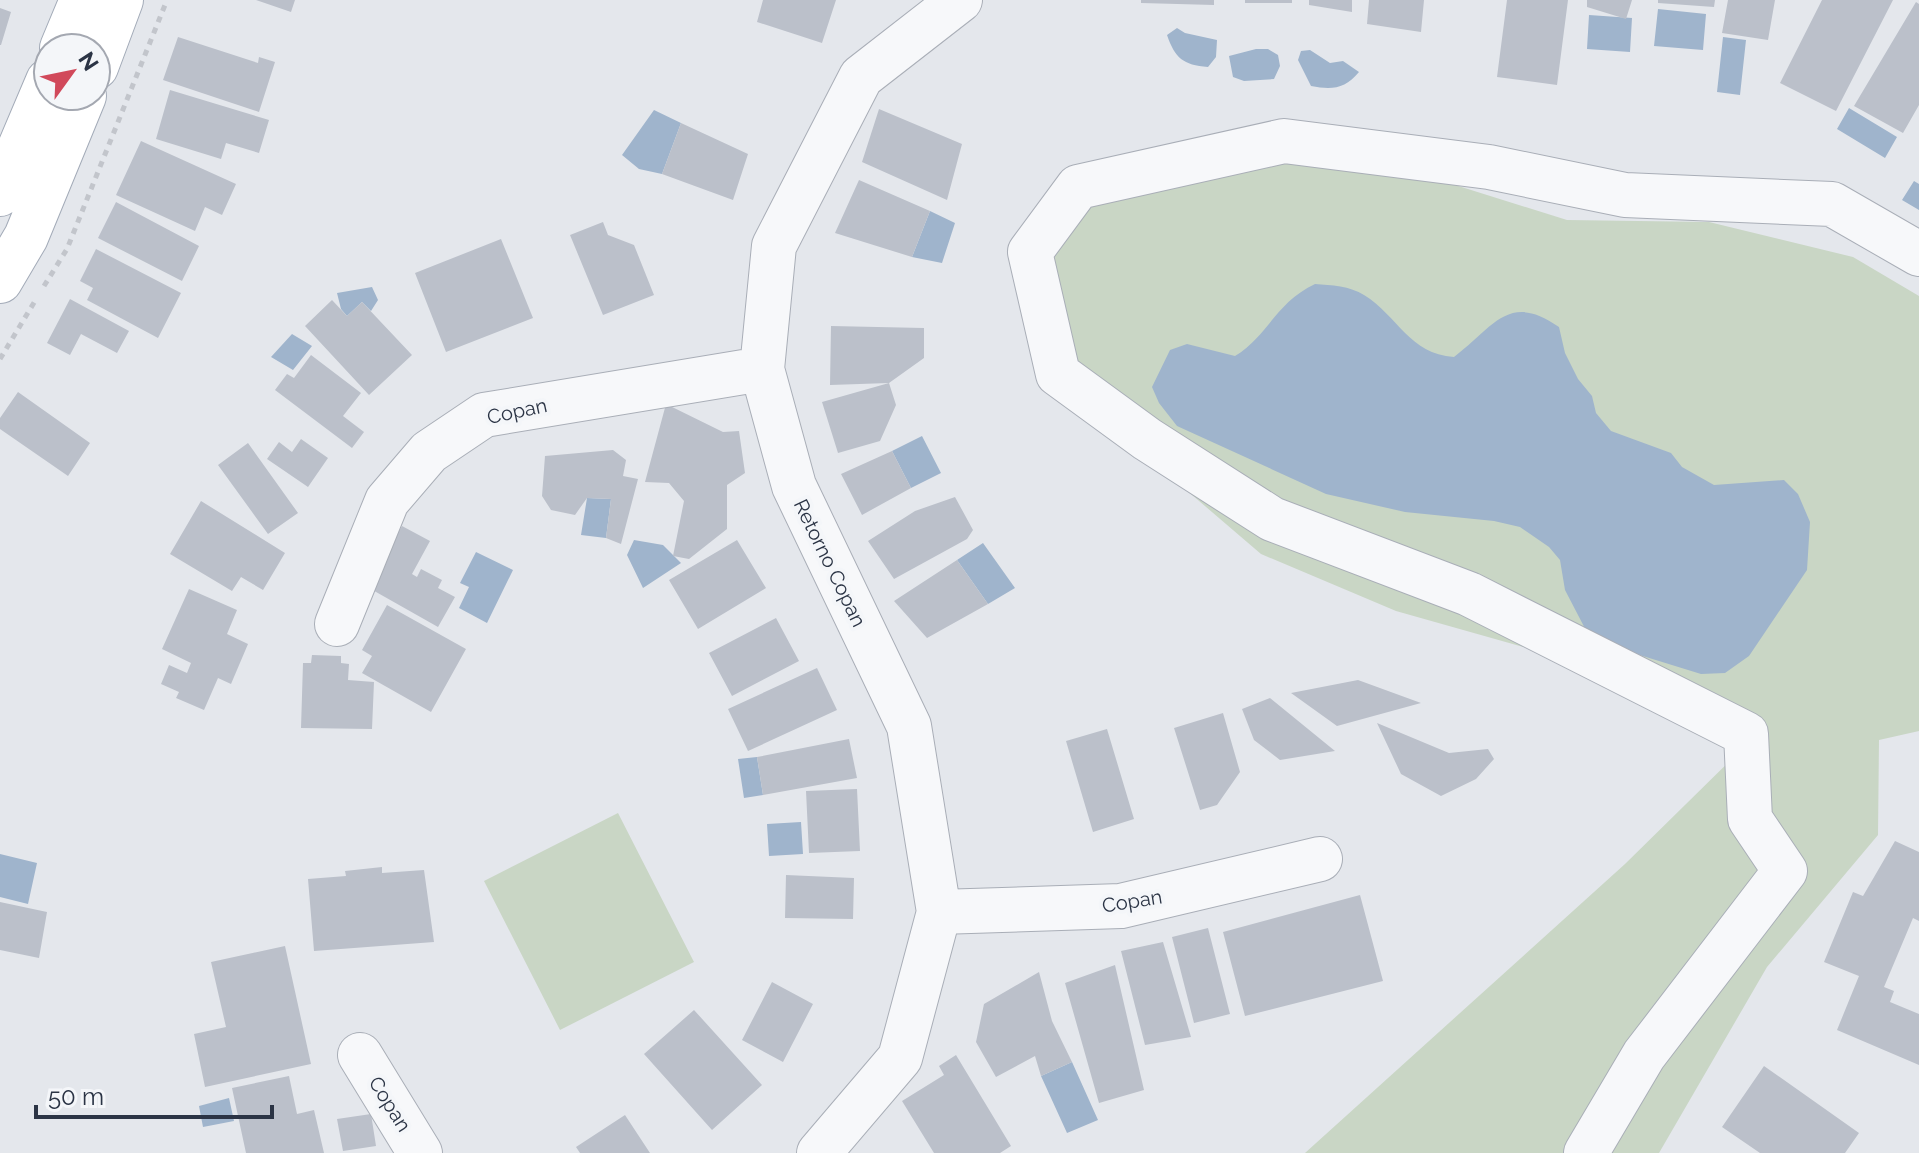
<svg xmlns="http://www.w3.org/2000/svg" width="1919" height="1153" font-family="Raleway,sans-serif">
<rect width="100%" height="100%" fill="#e4e7ec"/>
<path fill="#c9d6c5" d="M1251,152L1417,173L1567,220L1709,222L1853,257L1919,296V731L1879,740L1878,835L1767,967L1659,1153H1305L1625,864L1745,746L1534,650L1396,611L1261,554L1136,447L1039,321L1040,232L1133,169Z
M618,813L694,962L560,1030L484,881Z"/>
<path fill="#9fb4cc" d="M1658,9L1706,14L1703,50L1654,46Z
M1589,15L1632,18L1630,52L1587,49Z
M1177,28L1185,33L1217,40L1216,57L1208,67C1183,65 1175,58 1167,35Z
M1723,37L1746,40L1740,95L1717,92Z
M1256,49H1268L1278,55L1280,66L1274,79L1244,81L1233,77L1229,56Z
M1310,50L1330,63L1343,61L1359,72C1345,89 1332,90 1311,86L1298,60L1301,51Z
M1849,108L1897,137L1885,158L1837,129Z
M654,110L681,123L662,174L639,169L622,155Z
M1914,181L1919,184V210L1902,200Z
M930,211L955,223L942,263L912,257Z
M1315,284C1331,285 1350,286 1364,295C1398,316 1409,354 1454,357C1493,328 1508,291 1559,327L1565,353L1578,379L1592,396L1596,413L1611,431L1671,453L1682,467L1714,485L1784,480L1798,494L1810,522L1807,570L1749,656L1725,673L1701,674L1591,640L1565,590L1560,560L1549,547L1520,527L1494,521L1405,512L1326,494L1177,426L1159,403L1152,387L1170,350L1187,344L1235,356C1269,335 1275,303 1315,284Z
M372,287L378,300L371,311L362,302L347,316L341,309L337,293Z
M292,334L312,346L293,370L271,357Z
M922,436L941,473L911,488L892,451Z
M587,498L611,499L606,538L581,535Z
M634,540L663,545L681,563L643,588L627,555Z
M983,543L1015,588L988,604L957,560Z
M476,552L513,570L487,623L459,608L469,587L460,583Z
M757,757L763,795L744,798L738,759Z
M801,822L803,854L769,856L767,824Z
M0,854L37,863L28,904L0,897Z
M1072,1062L1098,1120L1067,1133L1041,1076Z
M229,1098L234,1121L203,1127L199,1106Z"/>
<path fill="#bbc0ca" d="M256,0H295L291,12Z
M763,0H836L822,43L757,22Z
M1141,0H1214V5L1141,3Z
M1245,0H1292V3H1245Z
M1309,0H1352V12L1309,5Z
M1369,0H1424L1421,32L1367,24Z
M1507,0H1568L1557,85L1497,77Z
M1587,0H1632L1626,19L1587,7Z
M1658,0H1715L1714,7L1658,3Z
M1728,0H1775L1768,40L1722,33Z
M1822,0H1893L1836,111L1780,83Z
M1916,2L1919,4V105L1903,133L1854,106Z
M0,8L11,12L1,45H0Z
M178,37L258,63L259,57L275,62L259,112L163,80Z
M170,90L269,120L259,153L226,143L221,159L156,139Z
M879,109L962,144L947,200L862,162Z
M681,123L748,154L733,200L662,174Z
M141,141L236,184L222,215L205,207L195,231L116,195Z
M859,180L930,211L912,257L835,233Z
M116,202L199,246L182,281L98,238Z
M603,222L608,235L634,245L654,295L603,315L570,235Z
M501,239L533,318L446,352L415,273Z
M96,249L181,293L158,338L87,300L93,288L80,281Z
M70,299L129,331L117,353L81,334L70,355L47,343Z
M332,300L347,316L362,302L412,355L369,395L305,326Z
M831,326L924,328V358L889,383L830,385Z
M311,355L361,393L343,416L364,432L352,448L275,390L287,374L294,378Z
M889,383L896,405L880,441L838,453L822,402Z
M18,392L90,443L68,476L0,429V418Z
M666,404L723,432L739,431L745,473L727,485V529L689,559L673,556L684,501L669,483L645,482Z
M301,439L328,458L308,487L267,459L279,442L292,452Z
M248,443L298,513L268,534L218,465Z
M613,450L626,460L623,476L638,479L621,544L606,538L611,499L587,498L575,515L551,510L542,496L545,456Z
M892,451L911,488L862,515L841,474Z
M955,497L973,530L967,539L894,579L868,541L915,511Z
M201,501L285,553L263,590L241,577L232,591L170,554Z
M402,526L430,541L412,574L417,577L421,569L442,580L438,588L455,597L438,627L369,588Z
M737,540L766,588L698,629L669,580Z
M957,560L988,604L927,638L894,601Z
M189,589L237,610L227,634L248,644L231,684L218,678L204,710L176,698L179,692L161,684L169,665L187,673L191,663L162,649Z
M387,605L466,649L431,712L362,673L372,656L362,650Z
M776,618L799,661L732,696L709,653Z
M312,655L341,656V663L349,664L348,680L374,682L372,729L301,728L303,663H311Z
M817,668L837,710L748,751L728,709Z
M1358,680L1421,703L1337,726L1291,693Z
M1270,698L1335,751L1280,760L1254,740L1242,709Z
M1223,713L1240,772L1217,805L1200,810L1174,728Z
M1377,723L1449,753L1488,749L1494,759L1476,779L1441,796L1401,774Z
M1107,729L1134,819L1093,832L1066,741Z
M849,739L857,778L763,795L757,757Z
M857,789L860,851L809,853L806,791Z
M1895,841L1919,852V921L1913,918L1884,987L1894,991L1890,1002L1919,1014V1065L1837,1030L1859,976L1824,962L1853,892L1863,896Z
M382,867V873L424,870L434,942L314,951L308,879L346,876L345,871Z
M786,875L854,878L853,919L785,918Z
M1360,895L1383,981L1245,1016L1223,932Z
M0,902L47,912L39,958L0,950Z
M1208,928L1230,1014L1194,1023L1172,937Z
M1163,942L1191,1037L1145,1045L1121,951Z
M285,946L311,1064L205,1087L194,1034L226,1027L211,962Z
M1115,965L1144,1090L1099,1103L1065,983Z
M1039,972L1052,1021L1072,1062L1041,1076L1035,1056L996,1077L976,1042L984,1004Z
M772,982L813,1004L783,1062L742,1040Z
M694,1010L762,1085L712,1130L644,1054Z
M956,1055L1011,1146L1000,1153H934L902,1101L944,1075L939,1066Z
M1764,1066L1859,1133L1845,1153H1760L1722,1127Z
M289,1076L297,1114L314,1110L324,1153H246L232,1088Z
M371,1114L376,1146L343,1151L337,1119Z
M625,1115L650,1153H580L576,1147Z"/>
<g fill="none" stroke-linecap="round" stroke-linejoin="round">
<defs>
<path id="minor" d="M337,624L387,501L429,452L484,415L762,369
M939,912L1121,906L1320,859
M360,1055L420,1153
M819,1153L900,1058L939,912L909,726L794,486L762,369L774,246L861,77L960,0
M1586,1153L1644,1055L1785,871L1750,819L1746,734L1469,594L1272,519L1147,439L1058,374L1030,252L1078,187L1284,141L1489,167L1625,195L1832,204L1919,254"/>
<path id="major" d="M62,48L82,0
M96,67L121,0
M0,194L48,81
M0,281L26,237L84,96"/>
</defs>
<use href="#minor" stroke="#a9aeb7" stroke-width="46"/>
<use href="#major" stroke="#a3abb8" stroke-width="46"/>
<path stroke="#c2c5cb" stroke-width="5" stroke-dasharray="6 6" stroke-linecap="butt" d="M44,286L67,249L167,0
M0,359L35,301"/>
<use href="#minor" stroke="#f7f8fa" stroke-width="44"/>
<use href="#major" stroke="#fff" stroke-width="44"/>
</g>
<g text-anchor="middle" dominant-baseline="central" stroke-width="8" stroke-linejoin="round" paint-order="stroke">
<g font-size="20" fill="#2b3445" stroke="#f4f6f9">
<text transform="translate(517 411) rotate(-12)">Copan</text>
<text transform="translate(830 563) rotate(64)">Retorno Copan</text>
<text transform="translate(1132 901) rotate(-9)">Copan</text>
<text transform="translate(390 1104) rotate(58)">Copan</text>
</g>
</g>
<g transform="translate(72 72) rotate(57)"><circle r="38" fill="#f4f6f9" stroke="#a4a8b1" stroke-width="2"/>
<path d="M0-6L14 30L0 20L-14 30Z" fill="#d1495b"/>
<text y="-12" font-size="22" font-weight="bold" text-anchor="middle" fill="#2b3445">N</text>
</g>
<path d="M36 1105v12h236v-12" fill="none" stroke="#2b3445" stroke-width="4"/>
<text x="48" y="1105" font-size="24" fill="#2b3445" stroke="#f4f6f9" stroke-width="6" paint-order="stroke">50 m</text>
</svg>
